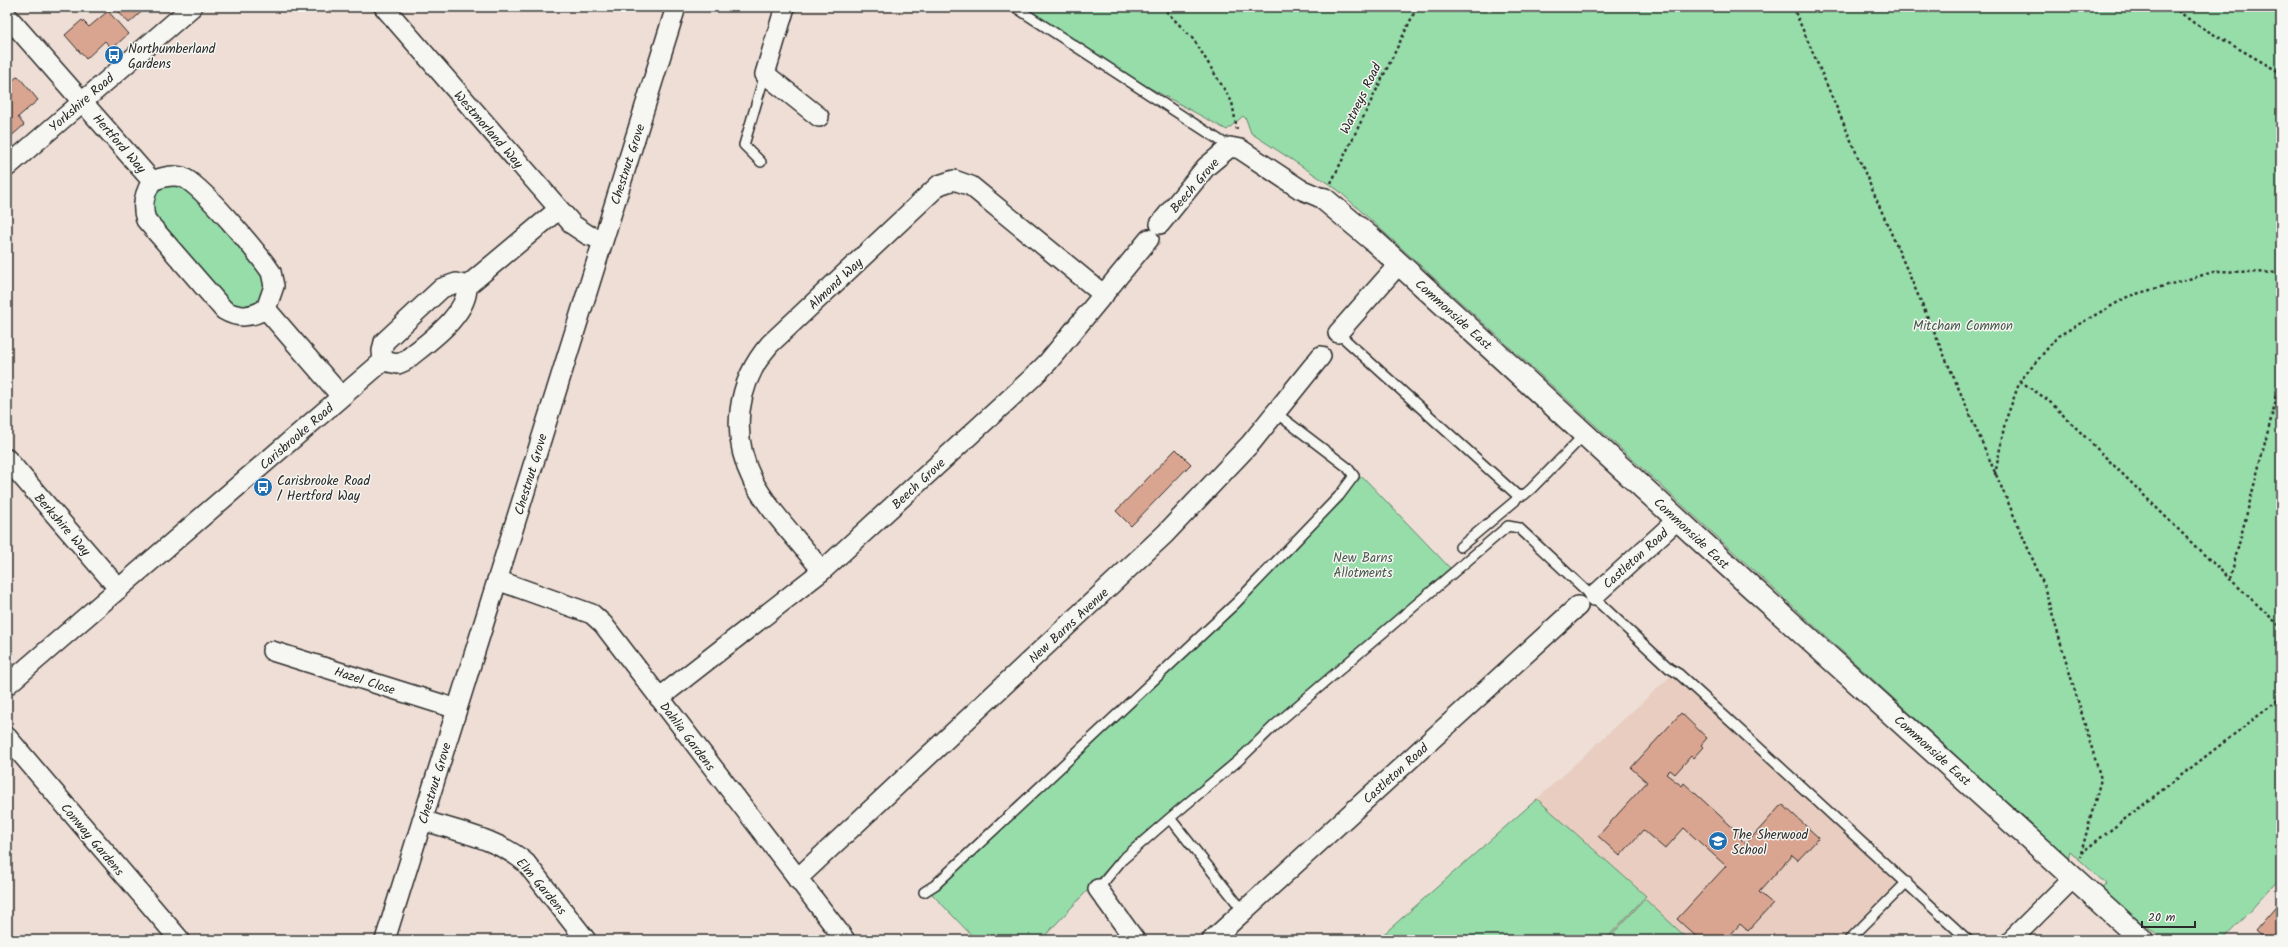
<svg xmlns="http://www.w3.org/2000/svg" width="2288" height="947" font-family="Kalam,sans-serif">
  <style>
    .built { fill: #e8cdc0 }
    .green { fill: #96ddaa; stroke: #60846a }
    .building { fill: #daa590; stroke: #2b2b2b }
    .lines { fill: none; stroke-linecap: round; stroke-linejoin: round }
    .service-casing { stroke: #2b2b2b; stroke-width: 12 }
    .minor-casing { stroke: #2b2b2b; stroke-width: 22 }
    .tertiary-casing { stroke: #2b2b2b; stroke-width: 25 }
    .path { stroke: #2b2b2b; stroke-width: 2.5; stroke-dasharray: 3 3; stroke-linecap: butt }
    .service { stroke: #f6f6f2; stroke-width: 9 }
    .minor { stroke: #f6f6f2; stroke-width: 19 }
    .tertiary { stroke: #f6f6f2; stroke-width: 22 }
    .labels { text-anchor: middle; stroke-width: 3; stroke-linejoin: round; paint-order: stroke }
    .poi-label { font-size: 13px; fill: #2b2b2b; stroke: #f6f6f2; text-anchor: start }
    .street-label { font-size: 13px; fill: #2b2b2b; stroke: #f6f6f2 }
    .park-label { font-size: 13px; fill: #46584b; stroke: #f6f6f2 }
  </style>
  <rect width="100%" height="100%" fill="#eeded5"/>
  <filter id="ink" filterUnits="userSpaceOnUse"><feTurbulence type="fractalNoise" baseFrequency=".025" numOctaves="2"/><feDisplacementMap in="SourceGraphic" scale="8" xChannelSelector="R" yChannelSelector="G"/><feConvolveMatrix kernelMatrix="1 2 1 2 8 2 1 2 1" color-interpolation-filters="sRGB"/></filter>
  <g filter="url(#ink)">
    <path class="built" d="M1673 674 1898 884 1841 940H1605L1646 896 1537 799Z"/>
    <path class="green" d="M1024 7H2281V877L2223 940H2165L2099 891 2106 884 2070 851 2068 858 1338 190 1251 133 1246 119 1243 116 1227 130 1119 71Z
      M169 184 189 188 267 279 264 298 252 308H232L156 223C149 203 148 195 169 184Z
      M1362 476 1450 568 1113 863 1041 940H976L931 893 1207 636 1292 553Z
      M1537 799 1646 896 1605 940H1377Z
      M1645 899 1689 940H1607Z"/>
    <path class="building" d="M114 7H147L129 23Z
      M108 11 128 34 112 49 105 41 86 59 65 35 82 20 89 27Z
      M18 76 38 100 18 117 24 125 8 139 7 85Z
      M1176 449 1191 464 1131 526 1116 511Z
      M1681 713 1707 738 1701 745 1703 747 1693 758 1691 756 1675 774 1670 770 1666 774 1682 786 1684 783 1742 836 1740 838 1746 844 1782 804 1819 838 1798 860 1792 855 1759 892 1773 904 1748 931 1740 924 1726 940H1700L1677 919 1726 866 1684 828 1665 849 1643 830 1620 856 1598 836 1647 782 1631 768Z
      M2281 901V940H2265L2255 931Z"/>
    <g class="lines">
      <defs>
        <path id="service" d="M1015 7 1230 147
          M761 162 744 145 765 74
          M1338 333 1518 496 1524 495 1531 489 1585 434
          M1460 547 1515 501 1518 496
          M1098 889 1122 860 1170 818
          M924 892 935 885 1236 603 1339 496 1354 476 1347 467 1276 413
          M1244 912 1170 818 1239 760 1275 725 1508 526 1519 528 1669 668 1679 674 1968 940
          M7 938 10 940
          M1849 940 1907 882"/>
        <path id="minor" d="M384 7 573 225 588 235 603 240
          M785 7 765 74 819 117
          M7 16 152 181C144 194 141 206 146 220L224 310C239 319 251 317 266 309
          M7 167 192 7
          M152 181C162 177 172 174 182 177 201 184 258 253 271 272L274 286 266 309 341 396
          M1160 224 1206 167 1230 147 1240 149 1300 189 1324 199
          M1338 333 1399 264
          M383 361 382 351 384 342 442 288 456 283 467 286
          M7 459 119 589
          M822 571C800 542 770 512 753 481 730 435 736 383 770 344L939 185 954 180 971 186 1104 295
          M497 580 592 614 603 624 845 940
          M1594 596 1677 520
          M272 651 457 709
          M7 685 383 361 398 364 405 361C426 343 468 316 467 286L559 209
          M659 698 822 571 1031 379 1048 362 1149 239
          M7 737 180 940
          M422 820C456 831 499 839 526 863L586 940
          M797 879 1165 534 1251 443 1321 356
          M1098 889 1135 940
          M385 940 676 7
          M1212 940 1578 606
          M2011 940 2073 878"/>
        <path id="tertiary" d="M1324 199 1372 239 1749 585 2142 940"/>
      </defs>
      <use href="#service" class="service-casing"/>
      <use href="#minor" class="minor-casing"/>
      <use href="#tertiary" class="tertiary-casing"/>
      <path class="path" d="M1162 7 1194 40 1232 102 1237 130
        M1793 7 2043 583 2101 779 2080 857
        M2173 7 2194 23 2281 73
        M1331 183 1417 7
        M2020 381 2048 400 2196 547 2281 627
        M1995 475 2005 422 2020 381 2058 336 2129 296 2217 271 2281 273
        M2230 579 2281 380
        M2081 853 2281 698"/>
      <use href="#service" class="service"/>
      <use href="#minor" class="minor"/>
      <use href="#tertiary" class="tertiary"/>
    </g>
  </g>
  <defs>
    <symbol id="bus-disc" viewBox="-11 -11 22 22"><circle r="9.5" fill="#1f6fb2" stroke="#f6f6f2"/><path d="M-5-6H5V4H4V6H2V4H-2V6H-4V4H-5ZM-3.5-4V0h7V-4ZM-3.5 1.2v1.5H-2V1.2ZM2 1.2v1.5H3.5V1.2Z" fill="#fff"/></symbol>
    <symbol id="school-disc" viewBox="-11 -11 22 22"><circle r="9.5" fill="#1f6fb2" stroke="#f6f6f2"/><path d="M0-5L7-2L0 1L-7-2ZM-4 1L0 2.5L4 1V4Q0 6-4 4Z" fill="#fff"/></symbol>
  </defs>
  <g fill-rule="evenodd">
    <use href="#bus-disc" x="103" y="44" width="22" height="22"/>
    <use href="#bus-disc" x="252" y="476" width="22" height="22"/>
    <use href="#school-disc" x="1707" y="830" width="22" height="22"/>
  </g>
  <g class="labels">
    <g class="poi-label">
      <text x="128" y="53">Northumberland<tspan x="128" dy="15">Gardens</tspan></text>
      <text x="277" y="485">Carisbrooke Road<tspan x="277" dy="15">/ Hertford Way</tspan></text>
      <text x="1732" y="839">The Sherwood<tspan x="1732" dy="15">School</tspan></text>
    </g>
    <g class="street-label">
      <text transform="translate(1360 98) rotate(-64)" y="5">Watneys Road</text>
      <text transform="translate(81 102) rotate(-41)" y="5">Yorkshire Road</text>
      <text transform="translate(489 129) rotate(49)" y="5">Westmorland Way</text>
      <text transform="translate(120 143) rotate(49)" y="5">Hertford Way</text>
      <text transform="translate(627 164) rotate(-72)" y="5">Chestnut Grove</text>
      <text transform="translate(1194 185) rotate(-49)" y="5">Beech Grove</text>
      <text transform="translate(835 283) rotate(-43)" y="5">Almond Way</text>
      <text transform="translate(1454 314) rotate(42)" y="5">Commonside East</text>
      <text transform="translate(296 436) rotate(-41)" y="5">Carisbrooke Road</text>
      <text transform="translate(530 474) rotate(-73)" y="5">Chestnut Grove</text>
      <text transform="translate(918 483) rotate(-43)" y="5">Beech Grove</text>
      <text transform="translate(63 524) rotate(49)" y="5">Berkshire Way</text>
      <text transform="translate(1692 533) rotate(43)" y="5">Commonside East</text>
      <text transform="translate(1635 558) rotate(-42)" y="5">Castleton Road</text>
      <text transform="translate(1068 625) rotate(-43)" y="5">New Barns Avenue</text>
      <text transform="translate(365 680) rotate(18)" y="5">Hazel Close</text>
      <text transform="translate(688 736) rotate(53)" y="5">Dahlia Gardens</text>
      <text transform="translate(1933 750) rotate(42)" y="5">Commonside East</text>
      <text transform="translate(1395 773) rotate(-42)" y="5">Castleton Road</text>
      <text transform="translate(434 783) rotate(-73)" y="5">Chestnut Grove</text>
      <text transform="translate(93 839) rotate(50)" y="5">Conway Gardens</text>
      <text transform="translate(542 886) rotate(50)" y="5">Elm Gardens</text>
    </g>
    <g class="park-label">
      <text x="1963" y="330">Mitcham Common</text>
      <text x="1363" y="562">New Barns<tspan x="1363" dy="15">Allotments</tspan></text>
    </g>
  </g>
  <rect width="2288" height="947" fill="none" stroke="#f6f6f2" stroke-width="24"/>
  <rect x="12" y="12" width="2264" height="923" fill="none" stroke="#2b2b2b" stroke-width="1.5" filter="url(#ink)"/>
  <path d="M2142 921v6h53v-6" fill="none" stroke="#2b2b2b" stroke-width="2"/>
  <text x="2148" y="921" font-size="12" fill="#2b2b2b" stroke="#f6f6f2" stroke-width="3" paint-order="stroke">20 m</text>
</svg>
